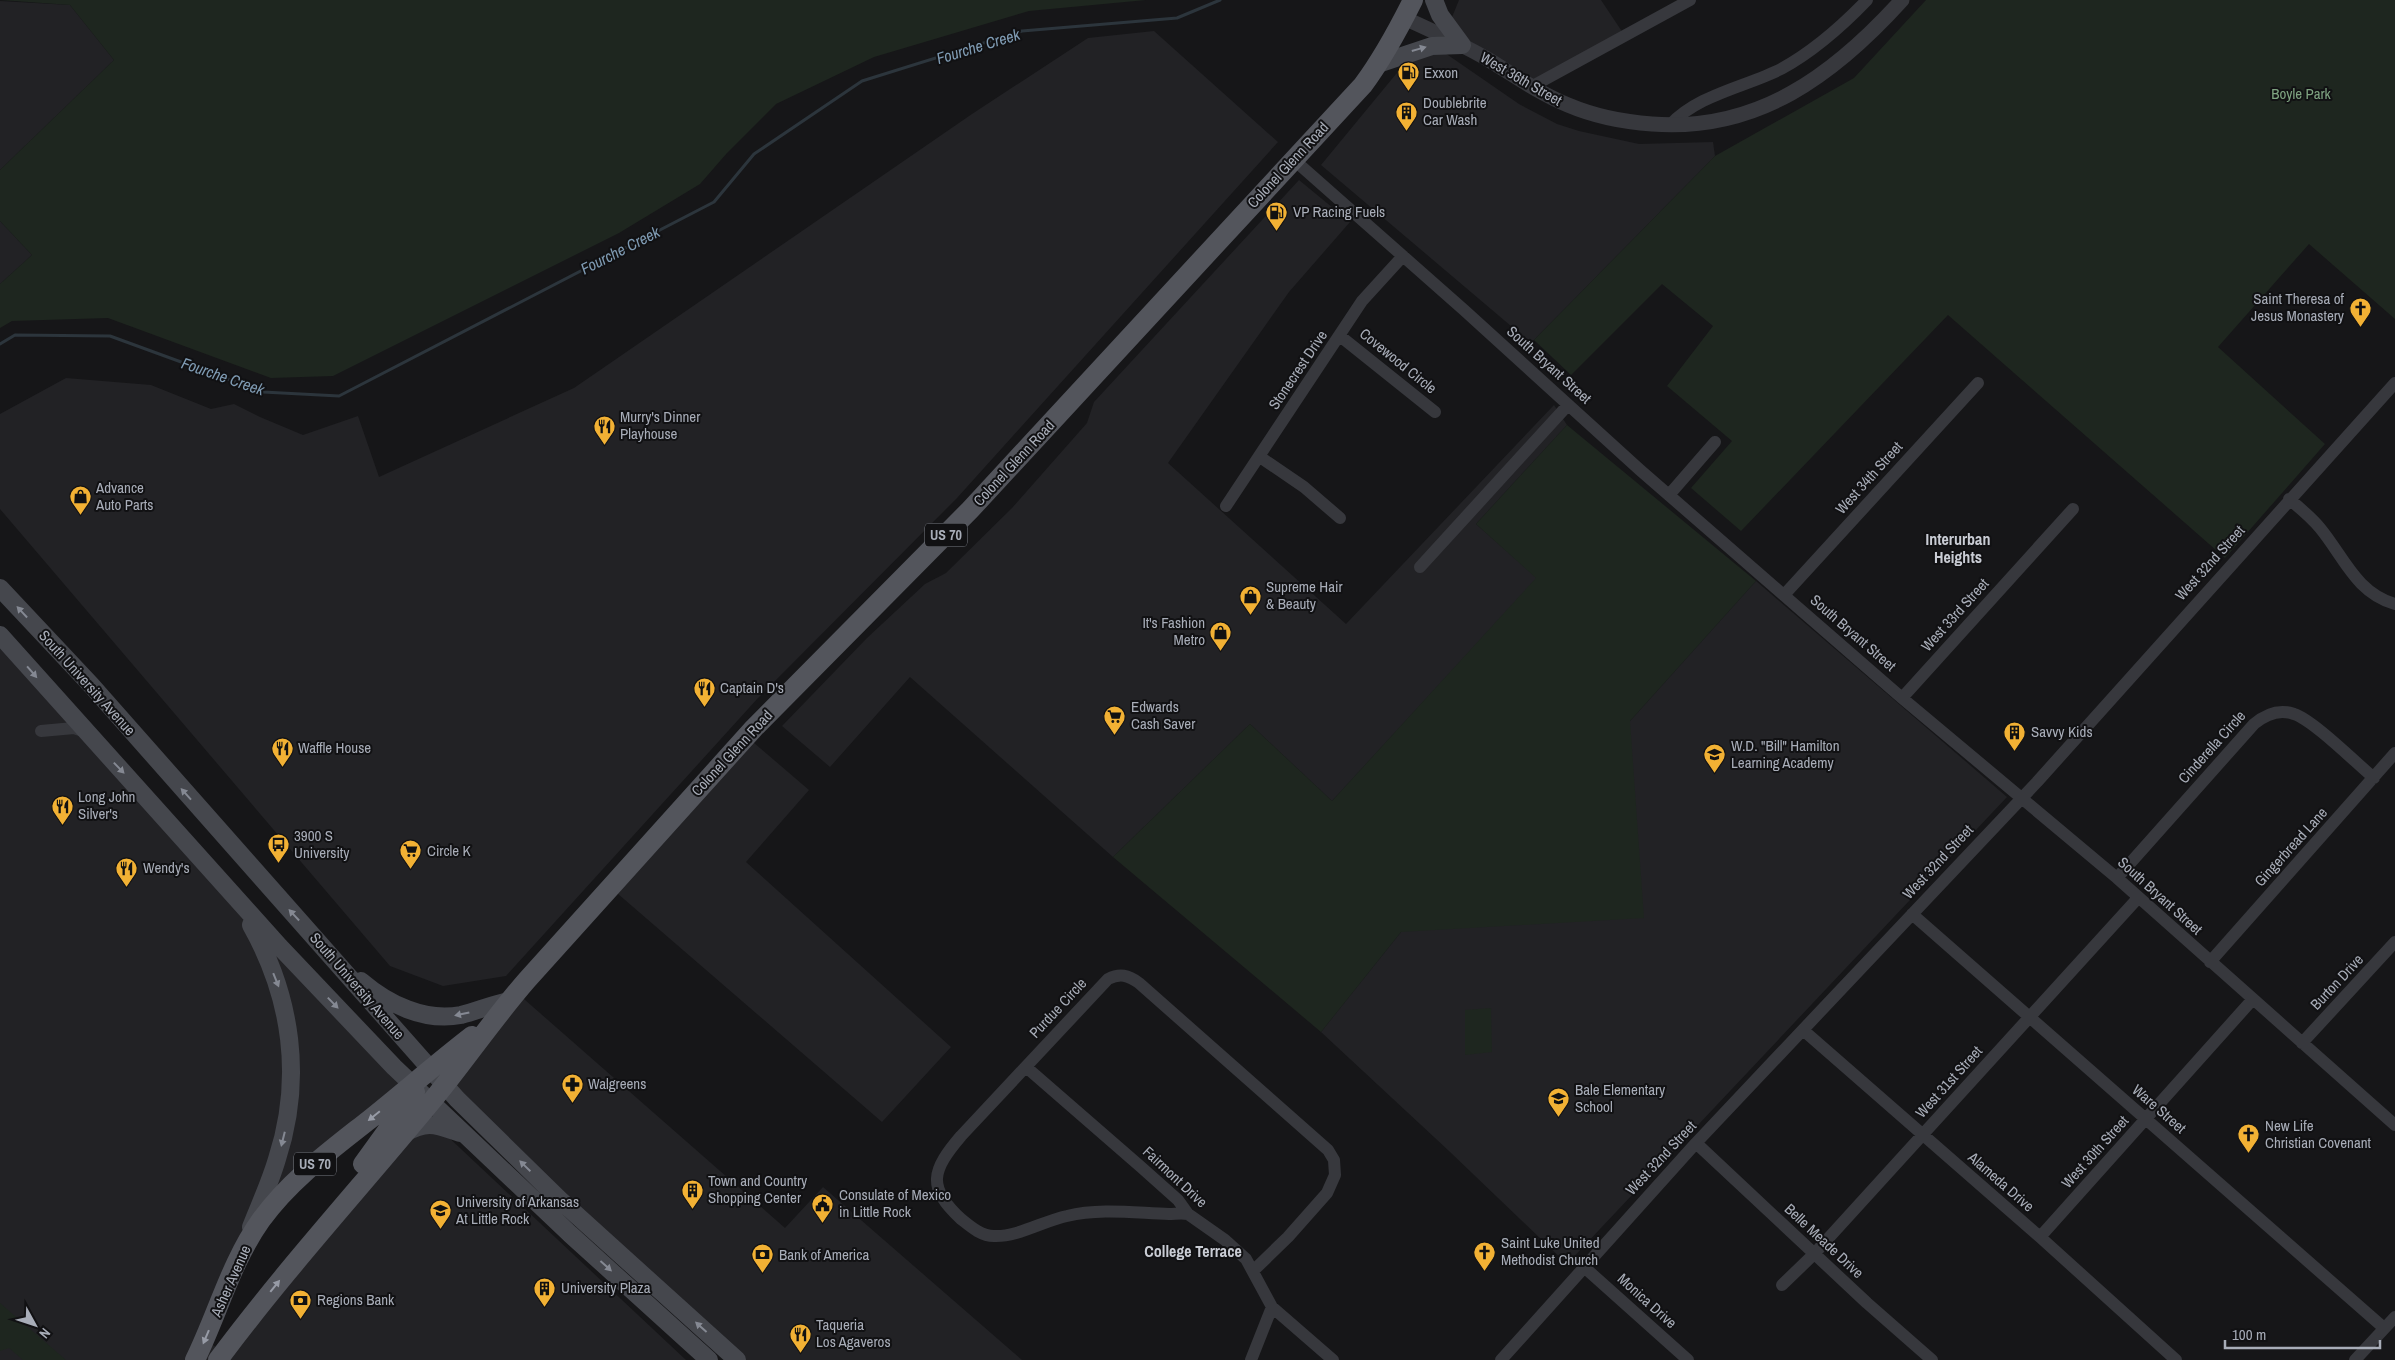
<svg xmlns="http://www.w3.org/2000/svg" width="2395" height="1360" font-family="'Archivo Narrow',sans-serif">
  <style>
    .built { fill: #222225 }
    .green { fill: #1e261f }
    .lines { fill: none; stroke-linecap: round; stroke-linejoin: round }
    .stream { stroke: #2c353c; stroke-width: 3 }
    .minor { stroke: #37383d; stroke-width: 12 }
    .tertiary { stroke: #37383d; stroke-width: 15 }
    .secondary { stroke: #45474d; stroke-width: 18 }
    .primary { stroke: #53555c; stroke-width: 20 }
    .oneway { fill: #858993 }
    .oneway2 { fill: #979ba6 }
    .labels { text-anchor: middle; stroke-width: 4; stroke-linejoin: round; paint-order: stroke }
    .shield { fill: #111113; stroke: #7b7e86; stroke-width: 1 }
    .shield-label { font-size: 14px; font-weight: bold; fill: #a8adb8 }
    .poi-label { font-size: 15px; fill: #a8adb8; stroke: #111113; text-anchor: start }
    .street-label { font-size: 15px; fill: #a8adb8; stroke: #111113 }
    .park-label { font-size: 15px; fill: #7fa381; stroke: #111113 }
    .water-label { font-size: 16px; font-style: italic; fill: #7f9bb3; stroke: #111113 }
    .neighbourhood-label { font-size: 16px; font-weight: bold; fill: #c9ccd4; stroke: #111113 }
  </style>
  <rect width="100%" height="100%" fill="#161618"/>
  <path class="built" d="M1459 0H1601L1625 36 1531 87 1448 27Z
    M0 1 70 5 114 60 0 170Z
    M1154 31 1278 142 957 498 758 698 506 976 443 986 390 966 0 509V414L66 378 151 385 211 409 234 404 260 417 303 435 358 416 379 477 574 388 972 114 1088 38Z
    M1445 53 1519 104 1557 124 1579 131 1639 144 1713 142 1715 156 1531 343 1321 165 1396 74 1418 57Z
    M1299 180 1350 222 1289 292 1168 463 1346 624 1554 405 1567 425 1476 524 1537 578 1332 801 1250 724 1113 857 910 677 830 767 782 726 867 638 925 584 946 573 1012 508 1087 423 1094 402Z
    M0 221 32 255 0 284Z
    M1756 581 2007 797 1567 1264 1449 1151 1321 1032 1401 932 1630 721Z
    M0 633 412 1085 274 1205 205 1340 230 1356 428 1118 686 1360H0Z
    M746 736 809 790 746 862 951 1047 882 1122 610 887Z
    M516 992 785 1228 823 1187 1022 1360H737L445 1085Z"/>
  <path class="green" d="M0 0H1146L1029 11 874 57 776 104 727 153 700 184 619 233 333 376 271 378 108 318 12 321 0 328V284L32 255 0 221V170L114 60 70 5Z
    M1926 0H2395V319L2309 244 2218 347 2325 444 2225 558 1948 315 1741 531 1691 488 1732 441 1667 386 1713 326 1662 284 1571 375 1534 340 1715 156 1854 78Z
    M1567 425 1756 581 1630 721 1644 918 1401 932 1321 1032 1113 857 1250 724 1332 801 1536 578 1476 524Z
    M1491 1008 1492 1052 1465 1055V1010Z
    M0 1303 66 1360H23L9 1348 0 1351Z"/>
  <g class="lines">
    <path class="stream" d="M0 344 15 335 110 336 263 392 339 396 714 202 754 154 862 81 1022 31 1177 18 1220 0"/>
    <path class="minor" d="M1531 87 1690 0
      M1670 125C1697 95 1745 87 1781 69 1814 51 1841 27 1867 0
      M1293 159 1464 310 1640 470 1902 698 2117 878 2395 1125
      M1340 336 1435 412
      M1260 457 1304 487 1340 518
      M1669 495 1715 442
      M2289 499C2300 508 2311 517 2320 528 2344 557 2356 593 2395 604
      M1226 506 1362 301 1403 256
      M1420 567 1568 405
      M1784 595 1978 383
      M1902 698 2073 509
      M41 731 74 728 86 732
      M2117 878 2254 724C2266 714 2280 709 2294 714 2313 720 2356 763 2374 778
      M1912 914 2384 1328
      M2210 962 2395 753
      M1803 1030 2040 1237 2176 1360
      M2302 1043 2395 942
      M1026 1067 1141 1167 1178 1200 1188 1214 1225 1240 1246 1259 1272 1307 1333 1360
      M1696 1143 1867 1303 1932 1360
      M1188 1214C1181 1213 1175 1214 1169 1214 1135 1213 1100 1208 1067 1216 1043 1221 1018 1237 994 1236 981 1236 971 1227 961 1219 926 1187 932 1170 961 1136L1108 979C1120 973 1128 975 1139 983L1328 1150 1334 1160 1335 1175 1327 1193 1288 1237 1254 1270
      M2040 1237 2253 999
      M1584 1267 1688 1360
      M1782 1285 1814 1254 2138 898
      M1251 1360 1272 1307
      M1501 1360 1696 1143 2037 782 2395 383
      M2355 1360 2395 1317"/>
    <path class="tertiary" d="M1404 18C1433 31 1462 44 1489 60 1515 76 1539 93 1568 105 1594 116 1623 122 1652 124 1758 132 1834 75 1902 0"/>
    <path class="secondary" d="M1434 0 1440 15 1462 45
      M1378 64 1432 46 1462 45
      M0 588 92 686 457 1099 560 1200 737 1360
      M0 635 280 947 394 1067 570 1234 709 1360
      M251 925C292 998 303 1079 277 1159 270 1183 260 1204 251 1227
      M361 981C388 1004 424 1022 461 1015 477 1011 493 1004 509 1001
      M405 1133C428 1120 436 1125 460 1133"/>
    <path class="primary" d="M363 1164 415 1092
      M195 1360C218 1313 231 1262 261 1220 290 1180 331 1150 369 1120 404 1092 437 1063 472 1036
      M218 1360C285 1270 360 1188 431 1102 464 1062 493 1019 527 980L754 728 970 510 1363 85C1383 58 1398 30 1413 0"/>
  </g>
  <defs><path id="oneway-solid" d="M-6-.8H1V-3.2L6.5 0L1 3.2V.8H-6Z" transform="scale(1.25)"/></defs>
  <g class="oneway">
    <use href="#oneway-solid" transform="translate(1419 49) rotate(-16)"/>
    <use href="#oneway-solid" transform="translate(22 612) rotate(-133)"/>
    <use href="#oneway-solid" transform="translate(32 672) rotate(49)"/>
    <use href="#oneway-solid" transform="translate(119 768) rotate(46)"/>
    <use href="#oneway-solid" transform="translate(186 794) rotate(-132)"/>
    <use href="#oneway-solid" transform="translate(294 915) rotate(-133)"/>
    <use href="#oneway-solid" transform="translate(276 980) rotate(68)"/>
    <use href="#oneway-solid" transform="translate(333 1003) rotate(46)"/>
    <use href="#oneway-solid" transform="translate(462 1014) rotate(168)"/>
    <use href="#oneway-solid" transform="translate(283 1139) rotate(104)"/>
    <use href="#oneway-solid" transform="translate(525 1166) rotate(-136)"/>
    <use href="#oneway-solid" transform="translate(606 1266) rotate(42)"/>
    <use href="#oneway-solid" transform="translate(701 1327) rotate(-138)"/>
  </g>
  <g class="oneway2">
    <use href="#oneway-solid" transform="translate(374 1116) rotate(141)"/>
    <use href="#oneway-solid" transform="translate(275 1286) rotate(-51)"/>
    <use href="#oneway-solid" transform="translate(206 1337) rotate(113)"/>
  </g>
  <defs>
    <symbol id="fuel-pin" viewBox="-11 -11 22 30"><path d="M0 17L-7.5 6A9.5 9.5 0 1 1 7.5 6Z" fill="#f2b134" stroke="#111113"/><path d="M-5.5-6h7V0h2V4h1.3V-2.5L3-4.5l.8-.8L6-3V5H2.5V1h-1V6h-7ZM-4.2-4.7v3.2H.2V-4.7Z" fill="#111"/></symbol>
    <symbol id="building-pin" viewBox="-11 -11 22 30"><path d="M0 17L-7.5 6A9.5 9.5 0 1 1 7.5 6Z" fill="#f2b134" stroke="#111113"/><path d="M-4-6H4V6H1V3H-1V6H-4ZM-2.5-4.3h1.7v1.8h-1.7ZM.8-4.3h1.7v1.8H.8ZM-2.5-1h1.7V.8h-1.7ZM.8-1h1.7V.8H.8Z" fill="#111"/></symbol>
    <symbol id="church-pin" viewBox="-11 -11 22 30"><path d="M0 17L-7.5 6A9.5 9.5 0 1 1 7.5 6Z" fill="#f2b134" stroke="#111113"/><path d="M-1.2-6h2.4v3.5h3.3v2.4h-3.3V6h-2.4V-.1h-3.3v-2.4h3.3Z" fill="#111"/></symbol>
    <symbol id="restaurant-pin" viewBox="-11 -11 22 30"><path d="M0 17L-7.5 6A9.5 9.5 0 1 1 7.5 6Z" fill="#f2b134" stroke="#111113"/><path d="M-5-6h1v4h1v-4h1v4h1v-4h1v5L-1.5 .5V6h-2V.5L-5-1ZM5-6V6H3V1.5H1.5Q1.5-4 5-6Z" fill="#111"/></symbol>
    <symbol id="shop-pin" viewBox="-11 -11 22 30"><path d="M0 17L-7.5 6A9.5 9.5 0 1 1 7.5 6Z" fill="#f2b134" stroke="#111113"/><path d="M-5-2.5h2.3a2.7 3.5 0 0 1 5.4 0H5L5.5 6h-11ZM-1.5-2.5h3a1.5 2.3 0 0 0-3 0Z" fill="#111"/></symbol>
    <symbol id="supermarket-pin" viewBox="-11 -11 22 30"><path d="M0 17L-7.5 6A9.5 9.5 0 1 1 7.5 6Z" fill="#f2b134" stroke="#111113"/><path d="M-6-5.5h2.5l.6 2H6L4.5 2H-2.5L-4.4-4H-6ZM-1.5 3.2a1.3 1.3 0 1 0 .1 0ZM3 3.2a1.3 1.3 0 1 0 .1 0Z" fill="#111"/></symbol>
    <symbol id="school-pin" viewBox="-11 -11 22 30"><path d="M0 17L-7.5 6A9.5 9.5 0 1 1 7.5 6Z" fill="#f2b134" stroke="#111113"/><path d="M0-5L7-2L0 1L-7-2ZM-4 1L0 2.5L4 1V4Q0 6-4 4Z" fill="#111"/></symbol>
    <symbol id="bus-pin" viewBox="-11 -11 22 30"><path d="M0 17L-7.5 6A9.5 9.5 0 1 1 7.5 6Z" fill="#f2b134" stroke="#111113"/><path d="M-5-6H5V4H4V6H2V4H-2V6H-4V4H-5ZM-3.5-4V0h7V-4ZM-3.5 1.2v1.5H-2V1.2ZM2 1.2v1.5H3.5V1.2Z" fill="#111"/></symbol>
    <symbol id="pharmacy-pin" viewBox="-11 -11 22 30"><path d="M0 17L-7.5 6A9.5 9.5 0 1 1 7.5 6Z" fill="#f2b134" stroke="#111113"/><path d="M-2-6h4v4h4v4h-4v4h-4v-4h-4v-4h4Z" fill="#111"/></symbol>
    <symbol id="civic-pin" viewBox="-11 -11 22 30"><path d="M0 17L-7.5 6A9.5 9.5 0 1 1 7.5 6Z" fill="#f2b134" stroke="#111113"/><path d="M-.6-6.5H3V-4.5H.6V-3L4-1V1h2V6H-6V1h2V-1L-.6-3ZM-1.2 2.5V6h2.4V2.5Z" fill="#111"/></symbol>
    <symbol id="university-pin" viewBox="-11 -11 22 30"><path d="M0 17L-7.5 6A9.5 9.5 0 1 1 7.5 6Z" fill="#f2b134" stroke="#111113"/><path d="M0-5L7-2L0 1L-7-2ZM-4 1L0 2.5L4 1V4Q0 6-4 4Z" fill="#111"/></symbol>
    <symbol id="bank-pin" viewBox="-11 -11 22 30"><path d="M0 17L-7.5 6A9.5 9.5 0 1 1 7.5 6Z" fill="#f2b134" stroke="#111113"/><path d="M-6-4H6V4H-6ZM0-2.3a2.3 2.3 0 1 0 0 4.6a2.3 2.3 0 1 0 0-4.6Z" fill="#111"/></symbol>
  </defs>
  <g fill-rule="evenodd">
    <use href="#fuel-pin" x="1396" y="60" width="25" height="34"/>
    <use href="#building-pin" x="1394" y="100" width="25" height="34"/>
    <use href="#fuel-pin" x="1264" y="200" width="25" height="34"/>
    <use href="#church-pin" x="2348" y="296" width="25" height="34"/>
    <use href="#restaurant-pin" x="592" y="414" width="25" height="34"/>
    <use href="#shop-pin" x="68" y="484" width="25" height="34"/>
    <use href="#shop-pin" x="1238" y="584" width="25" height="34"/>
    <use href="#shop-pin" x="1208" y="620" width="25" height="34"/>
    <use href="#restaurant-pin" x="692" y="676" width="25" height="34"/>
    <use href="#supermarket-pin" x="1102" y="704" width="25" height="34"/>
    <use href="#building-pin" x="2002" y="720" width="25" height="34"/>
    <use href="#restaurant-pin" x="270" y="736" width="25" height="34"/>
    <use href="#school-pin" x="1702" y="742" width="25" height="34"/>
    <use href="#restaurant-pin" x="50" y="794" width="25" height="34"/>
    <use href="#bus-pin" x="266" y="832" width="25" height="34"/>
    <use href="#supermarket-pin" x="398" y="838" width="25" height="34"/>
    <use href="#restaurant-pin" x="114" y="856" width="25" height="34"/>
    <use href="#pharmacy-pin" x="560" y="1072" width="25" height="34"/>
    <use href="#school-pin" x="1546" y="1086" width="25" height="34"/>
    <use href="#church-pin" x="2236" y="1122" width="25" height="34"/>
    <use href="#building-pin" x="680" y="1178" width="25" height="34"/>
    <use href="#civic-pin" x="810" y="1192" width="25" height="34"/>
    <use href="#university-pin" x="428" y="1198" width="25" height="34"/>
    <use href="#church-pin" x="1472" y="1240" width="25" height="34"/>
    <use href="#bank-pin" x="750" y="1242" width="25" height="34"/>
    <use href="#building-pin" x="532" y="1276" width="25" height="34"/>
    <use href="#bank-pin" x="288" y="1288" width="25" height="34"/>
    <use href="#restaurant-pin" x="788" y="1322" width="25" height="34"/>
  </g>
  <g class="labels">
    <g class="shield">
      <rect x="925" y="523.5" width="42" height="23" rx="4"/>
      <rect x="294" y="1152.5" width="42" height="23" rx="4"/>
    </g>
    <g class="shield-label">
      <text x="946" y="540">US 70</text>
      <text x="315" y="1169">US 70</text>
    </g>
    <g class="poi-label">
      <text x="1424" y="78">Exxon</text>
      <text x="1423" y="108">Doublebrite<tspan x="1423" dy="17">Car Wash</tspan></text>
      <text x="1293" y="217">VP Racing Fuels</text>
      <text x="2344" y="304" text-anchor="end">Saint Theresa of<tspan x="2344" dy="17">Jesus Monastery</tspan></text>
      <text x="620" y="422">Murry's Dinner<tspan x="620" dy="17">Playhouse</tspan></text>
      <text x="96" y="493">Advance<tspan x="96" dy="17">Auto Parts</tspan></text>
      <text x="1266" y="592">Supreme Hair<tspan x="1266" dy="17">&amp; Beauty</tspan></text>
      <text x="1205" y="628" text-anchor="end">It's Fashion<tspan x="1205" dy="17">Metro</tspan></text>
      <text x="720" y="693">Captain D's</text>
      <text x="1131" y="712">Edwards<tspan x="1131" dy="17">Cash Saver</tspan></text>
      <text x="2031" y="737">Savvy Kids</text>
      <text x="1731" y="751">W.D. "Bill" Hamilton<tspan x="1731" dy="17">Learning Academy</tspan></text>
      <text x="298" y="753">Waffle House</text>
      <text x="78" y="802">Long John<tspan x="78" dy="17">Silver's</tspan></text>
      <text x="294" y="841">3900 S<tspan x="294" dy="17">University</tspan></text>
      <text x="427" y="856">Circle K</text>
      <text x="143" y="873">Wendy's</text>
      <text x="588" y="1089">Walgreens</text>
      <text x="1575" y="1095">Bale Elementary<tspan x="1575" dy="17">School</tspan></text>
      <text x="2265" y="1131">New Life<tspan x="2265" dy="17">Christian Covenant</tspan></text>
      <text x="708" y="1186">Town and Country<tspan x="708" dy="17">Shopping Center</tspan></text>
      <text x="839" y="1200">Consulate of Mexico<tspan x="839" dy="17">in Little Rock</tspan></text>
      <text x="456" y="1207">University of Arkansas<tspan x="456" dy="17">At Little Rock</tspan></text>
      <text x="1501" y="1248">Saint Luke United<tspan x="1501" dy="17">Methodist Church</tspan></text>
      <text x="779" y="1260">Bank of America</text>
      <text x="561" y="1293">University Plaza</text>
      <text x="317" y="1305">Regions Bank</text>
      <text x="816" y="1330">Taqueria<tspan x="816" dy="17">Los Agaveros</tspan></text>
    </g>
    <g class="street-label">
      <text transform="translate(1521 79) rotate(30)" y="5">West 36th Street</text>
      <text transform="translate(1288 165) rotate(-47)" y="5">Colonel Glenn Road</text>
      <text transform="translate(1398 361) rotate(39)" y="5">Covewood Circle</text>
      <text transform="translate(1549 365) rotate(42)" y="5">South Bryant Street</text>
      <text transform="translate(1298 370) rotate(-56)" y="5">Stonecrest Drive</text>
      <text transform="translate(1014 463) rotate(-47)" y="5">Colonel Glenn Road</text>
      <text transform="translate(1869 478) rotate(-48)" y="5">West 34th Street</text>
      <text transform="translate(2210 563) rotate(-48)" y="5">West 32nd Street</text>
      <text transform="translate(1955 615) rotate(-48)" y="5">West 33rd Street</text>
      <text transform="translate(1853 633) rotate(41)" y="5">South Bryant Street</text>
      <text transform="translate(87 683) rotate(48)" y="5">South University Avenue</text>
      <text transform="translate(2212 747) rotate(-48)" y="5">Cinderella Circle</text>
      <text transform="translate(732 753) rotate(-47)" y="5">Colonel Glenn Road</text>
      <text transform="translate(2291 847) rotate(-48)" y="5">Gingerbread Lane</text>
      <text transform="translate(1938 862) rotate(-47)" y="5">West 32nd Street</text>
      <text transform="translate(2160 896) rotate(42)" y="5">South Bryant Street</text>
      <text transform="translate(2337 982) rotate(-47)" y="5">Burton Drive</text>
      <text transform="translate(357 986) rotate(49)" y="5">South University Avenue</text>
      <text transform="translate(1058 1008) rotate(-47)" y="5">Purdue Circle</text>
      <text transform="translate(1949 1082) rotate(-48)" y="5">West 31st Street</text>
      <text transform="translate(2159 1109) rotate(41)" y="5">Ware Street</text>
      <text transform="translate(2095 1152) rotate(-48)" y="5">West 30th Street</text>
      <text transform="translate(1661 1158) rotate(-47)" y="5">West 32nd Street</text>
      <text transform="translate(1175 1177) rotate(43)" y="5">Fairmont Drive</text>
      <text transform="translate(2001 1182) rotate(41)" y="5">Alameda Drive</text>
      <text transform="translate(1824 1241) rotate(43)" y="5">Belle Meade Drive</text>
      <text transform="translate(231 1281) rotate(-66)" y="5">Asher Avenue</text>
      <text transform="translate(1647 1301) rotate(42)" y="5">Monica Drive</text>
    </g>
    <g class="park-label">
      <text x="2301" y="99">Boyle Park</text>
    </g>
    <g class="water-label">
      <text transform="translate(978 46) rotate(-17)" y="6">Fourche Creek</text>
      <text transform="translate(620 250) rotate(-27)" y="6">Fourche Creek</text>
      <text transform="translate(223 376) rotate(19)" y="6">Fourche Creek</text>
    </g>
    <g class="neighbourhood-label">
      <text x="1958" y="545">Interurban<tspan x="1958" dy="18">Heights</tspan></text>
      <text x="1193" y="1257">College Terrace</text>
    </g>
  </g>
  <g transform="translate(35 1325) rotate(130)" stroke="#111113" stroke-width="4" paint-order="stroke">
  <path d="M0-4L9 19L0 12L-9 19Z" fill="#a8adb8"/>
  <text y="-8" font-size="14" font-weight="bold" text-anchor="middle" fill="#a8adb8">N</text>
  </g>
  <path d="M2225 1340v8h155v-8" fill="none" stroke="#a8adb8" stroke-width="2.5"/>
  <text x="2232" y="1340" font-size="15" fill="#a8adb8" stroke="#111113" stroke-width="4" paint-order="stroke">100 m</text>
</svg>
